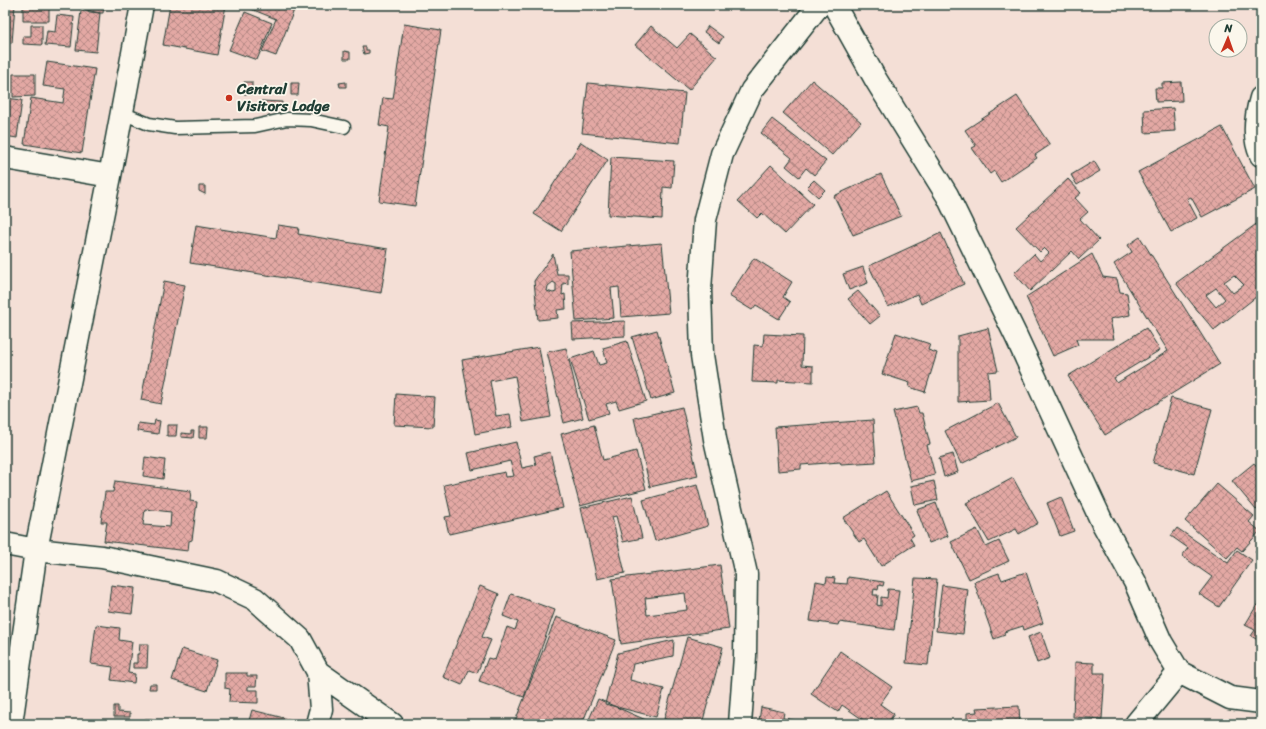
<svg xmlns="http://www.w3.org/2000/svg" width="1266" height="729" font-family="Sriracha,sans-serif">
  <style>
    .building { fill: url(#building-cross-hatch); stroke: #1f3d34; fill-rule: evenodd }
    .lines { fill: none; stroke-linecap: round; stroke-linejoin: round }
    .service-casing { stroke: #1f3d34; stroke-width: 15 }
    .minor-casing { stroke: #1f3d34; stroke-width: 25 }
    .service { stroke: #fbf7ec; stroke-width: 12 }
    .minor { stroke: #fbf7ec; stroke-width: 22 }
    .poi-dot { fill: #c8321e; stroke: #fbf7ec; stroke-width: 1.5 }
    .labels { text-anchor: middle; stroke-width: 3.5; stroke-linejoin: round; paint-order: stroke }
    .poi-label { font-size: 15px; font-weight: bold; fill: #1f3d34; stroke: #fbf7ec; text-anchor: start }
  </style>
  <defs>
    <pattern id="building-cross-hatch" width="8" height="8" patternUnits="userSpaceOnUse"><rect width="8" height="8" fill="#e3a8a4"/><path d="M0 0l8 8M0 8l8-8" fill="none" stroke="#b78a86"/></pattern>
  </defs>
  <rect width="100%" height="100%" fill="#f4dfd6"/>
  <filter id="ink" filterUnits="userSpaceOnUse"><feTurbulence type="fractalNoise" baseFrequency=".025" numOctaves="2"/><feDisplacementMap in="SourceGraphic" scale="8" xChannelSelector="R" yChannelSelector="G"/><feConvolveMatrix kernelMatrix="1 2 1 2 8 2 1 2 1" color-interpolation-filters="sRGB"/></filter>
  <g filter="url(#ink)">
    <path class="building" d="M5 5H15L12 43 5 42Z
      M23 5H49V21H23Z
      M63 5H104L103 13H100Z
      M170 5H226L217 55 163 45Z
      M241 5H296L276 56 262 51 276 19Z
      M81 11 100 13 96 52 76 50Z
      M245 12 272 23 257 60 229 50Z
      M57 15 74 17 71 47 45 45 47 31 55 32Z
      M404 24 441 30 415 206 379 201 389 127 379 125 383 98 393 99Z
      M31 25H42V45L23 44V36H31Z
      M651 26 677 48 690 34 717 57 689 90 635 45Z
      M708 26 723 37 719 43 704 32Z
      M362 47H366V50H369V53L364 54Z
      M344 51 350 52V59H344Z
      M47 62 95 69 82 153 24 144 31 98 63 103 65 89 43 86Z
      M13 74H35V96L13 97Z
      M812 80 861 122 832 155 783 113Z
      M244 82H252V94H244Z
      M346 82V87H340L339 83Z
      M1181 82 1182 101 1156 102 1155 88H1162V83Z
      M291 83H299L298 95H291Z
      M588 83 685 93 680 143 582 133Z
      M1017 96 1050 145 1035 155 1037 158 1001 182 994 171 990 174 972 148 976 146 965 130Z
      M5 98 22 100 17 138 5 136Z
      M261 101 282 102V110L260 109Z
      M1173 108 1175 131 1145 133 1144 110Z
      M772 119 826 161 814 175 806 168 799 177 786 166 792 158 761 133Z
      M1222 127 1255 189 1202 217 1191 197 1187 199 1197 218 1171 232 1138 172Z
      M581 142 608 160 561 231 534 214Z
      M611 157 674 161 672 188 663 187 662 219 608 215Z
      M1094 161 1100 171 1077 185 1071 175Z
      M771 165 813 204 785 234 762 213 757 218 738 201Z
      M881 174 901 216 853 235 834 196Z
      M1068 179 1081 193 1075 198 1088 212 1080 219 1099 240 1079 259 1072 251 1030 291 1014 273 1034 254 1040 261 1049 253 1044 248 1040 252 1016 227Z
      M814 180 825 190 818 197 807 187Z
      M199 186H205V194L199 191Z
      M1259 222 1261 225V293L1214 330 1193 305 1176 283ZM1234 275 1244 285 1233 293 1224 282ZM1216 288 1225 299 1216 307 1206 295Z
      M196 225 276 238 278 225 299 228 298 234 388 249 381 293 190 263Z
      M941 233 964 284 921 304 917 294 888 307 869 266Z
      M1140 237 1220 364 1105 435 1068 376 1146 328 1160 350 1114 378 1117 383 1168 351 1114 264 1132 252 1128 245Z
      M662 243 669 313 621 317 619 287 611 288 614 318 576 321 570 251Z
      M553 254 557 274H568V284L563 283 562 295 565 294 566 309 557 310 558 318 538 320 534 281ZM553 282 556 284V292L553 293 547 291 548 286Z
      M1092 254 1103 277 1117 279 1120 292 1127 293 1130 315 1110 319 1114 339H1076L1078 345 1053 356 1026 297Z
      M754 258 792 282 783 297 790 302 779 319 756 305 752 310 729 296Z
      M863 267 868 283 849 290 843 274Z
      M164 281 185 285 161 404 141 400Z
      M858 291 880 316 870 324 848 299Z
      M625 321V336L573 339 572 323Z
      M988 328 998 371 988 372 990 400 958 402V336Z
      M657 330 675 393 651 400 632 337Z
      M896 333 930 344 928 350 937 353 925 392 909 387 910 383 882 374Z
      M764 334 803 336 802 365 813 366V382L778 380V383L752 382 754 345 763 346Z
      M627 341 646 401 619 409 616 401 606 404 609 413 589 419 570 359 594 351 599 365 607 363 603 348Z
      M539 347 551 417 523 422 515 376 490 381 496 416 510 414 512 427 475 434 462 360Z
      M566 348 583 418 564 423 547 352Z
      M396 394 435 397 433 427 394 425Z
      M1171 398 1212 409 1194 474 1153 463Z
      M998 403 1016 437 961 464 945 431Z
      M682 407 698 476 650 487 634 418Z
      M917 407 919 413H922L930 444 927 445 935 475 911 481 893 412Z
      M155 420 160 421 158 434 137 431 138 423 154 425Z
      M873 420 876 462 841 464 840 462 801 465V469L778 471 775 427Z
      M167 425H177L176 436H167Z
      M594 425 603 460 636 451 646 489 580 506 561 434Z
      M199 427H208L207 438H199Z
      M191 431H194L193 438 181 437V433L191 434Z
      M516 442 522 468 536 465 534 456 550 452 563 508 449 534 445 517 451 516 444 485 505 472 506 477 514 476 510 461 472 470 468 453Z
      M953 454 958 472 944 477 939 458Z
      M145 457 165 460 163 479 143 476Z
      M1254 463 1261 471V507L1256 510 1232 481Z
      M1013 478 1038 523 1019 534 1016 529 989 542 966 503Z
      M115 481 191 491 190 501 197 502 192 540 189 541 188 551 104 541 107 522H101L105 492H113ZM145 509 171 512 170 527 143 525Z
      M934 481 938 500 915 505 911 486Z
      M1217 484 1254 516 1249 522 1260 531 1242 551 1237 547 1227 558 1185 521Z
      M697 485 708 526 655 541 643 500Z
      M886 491 914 535 910 538 914 545 881 566 864 539 859 542 843 518Z
      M632 496 642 538 623 542 616 516 612 517 625 573 597 579 581 508Z
      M1061 497 1074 531 1060 536 1047 503Z
      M936 503 948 536 929 543 917 510Z
      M1177 528 1228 563 1237 550 1252 560 1219 607 1199 594 1212 577 1182 556 1188 548 1171 536Z
      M977 529 986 547 999 541 1009 561 969 579 951 542Z
      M1261 546V557L1255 552Z
      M720 565 729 629 621 644 612 579ZM685 593 687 610 647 615 645 598Z
      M1026 572 1043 623 1024 630 1023 626 1004 632 1005 635 994 639 974 582 999 573 1002 580Z
      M827 577 835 578 834 583 847 584 848 577 884 582 883 586 879 585 878 590 874 589 873 595H878L877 605 881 606V597L887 598 888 589 899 590 894 630 839 622 838 625 810 621 816 581 826 583Z
      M915 578 937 579 928 665 906 663Z
      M111 585 135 588 132 614 108 611Z
      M942 585 968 589 963 634 936 631Z
      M480 586 499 594 482 637 491 640 477 673 469 670 462 685 443 677Z
      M511 594 555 610 524 697 479 681 488 658 495 660 507 627 515 630 518 622 503 616Z
      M1261 598V642L1251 636 1255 630 1245 625Z
      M556 617 616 640 582 724H514Z
      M96 625 120 628 119 640 132 642 128 673 135 674 134 683 111 680 113 667 91 664Z
      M1041 632 1050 658 1037 663 1028 637Z
      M687 637 723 647 702 724H682L664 719Z
      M674 640 673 656 633 664 630 680 664 689 656 717 605 704 618 653Z
      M140 644H148L147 668H133V663H137V654H139Z
      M182 649 217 660 207 691 172 680Z
      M840 651 892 687 880 704 894 714 887 724H869L842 705 838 712 811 694Z
      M1075 662 1094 663V673H1105L1102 719 1073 717Z
      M225 673H247V676H257L256 686H248V690H258V703L229 702 230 689 225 688Z
      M150 684H156V689H149Z
      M598 699 655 724H587Z
      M114 706H118V712L130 713V717H114Z
      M1019 706 1020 724H967V713L977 712 976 708Z
      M761 707 784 712 783 718 797 721 796 724H774L759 721Z
      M252 710 296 721 295 724H248Z
      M145 719H152L151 724H144Z
      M128 721V724H122V722Z
      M80 722 99 724H80Z"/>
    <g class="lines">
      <defs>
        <path id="service" d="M122 113 149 124 175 128 255 126 287 119 311 120 344 127"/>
        <path id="minor" d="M834 5 876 80 947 195 1016 336 1102 522 1135 582 1161 642 1179 672 1230 698 1261 702
          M1261 98C1256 115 1253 138 1261 155
          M5 158 110 176
          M5 544 36 550 102 557 217 581 255 599 300 639 318 672 321 709 317 724
          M318 672 392 724
          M11 724 36 550 110 176 142 5
          M740 724 745 656 746 574 715 439 702 355 700 290 705 220 722 154 752 90 819 5
          M1136 724 1179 672"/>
      </defs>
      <use href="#service" class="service-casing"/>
      <use href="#minor" class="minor-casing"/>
      <use href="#service" class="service"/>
      <use href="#minor" class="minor"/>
    </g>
  </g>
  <circle class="poi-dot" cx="229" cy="98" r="4"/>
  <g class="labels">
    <g class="poi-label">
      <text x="237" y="94">Central<tspan x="237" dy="17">Visitors Lodge</tspan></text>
    </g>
  </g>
  <rect width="1266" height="729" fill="none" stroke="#fbf7ec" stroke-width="20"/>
  <rect x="10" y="10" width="1246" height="709" fill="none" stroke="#1f3d34" stroke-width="1.5" filter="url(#ink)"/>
  <g transform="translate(1228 38) rotate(2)"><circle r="19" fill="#fbf7ec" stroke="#a3ada2"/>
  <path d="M0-3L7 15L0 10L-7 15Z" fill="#c8321e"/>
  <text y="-6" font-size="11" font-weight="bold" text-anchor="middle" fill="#1f3d34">N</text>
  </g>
</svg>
